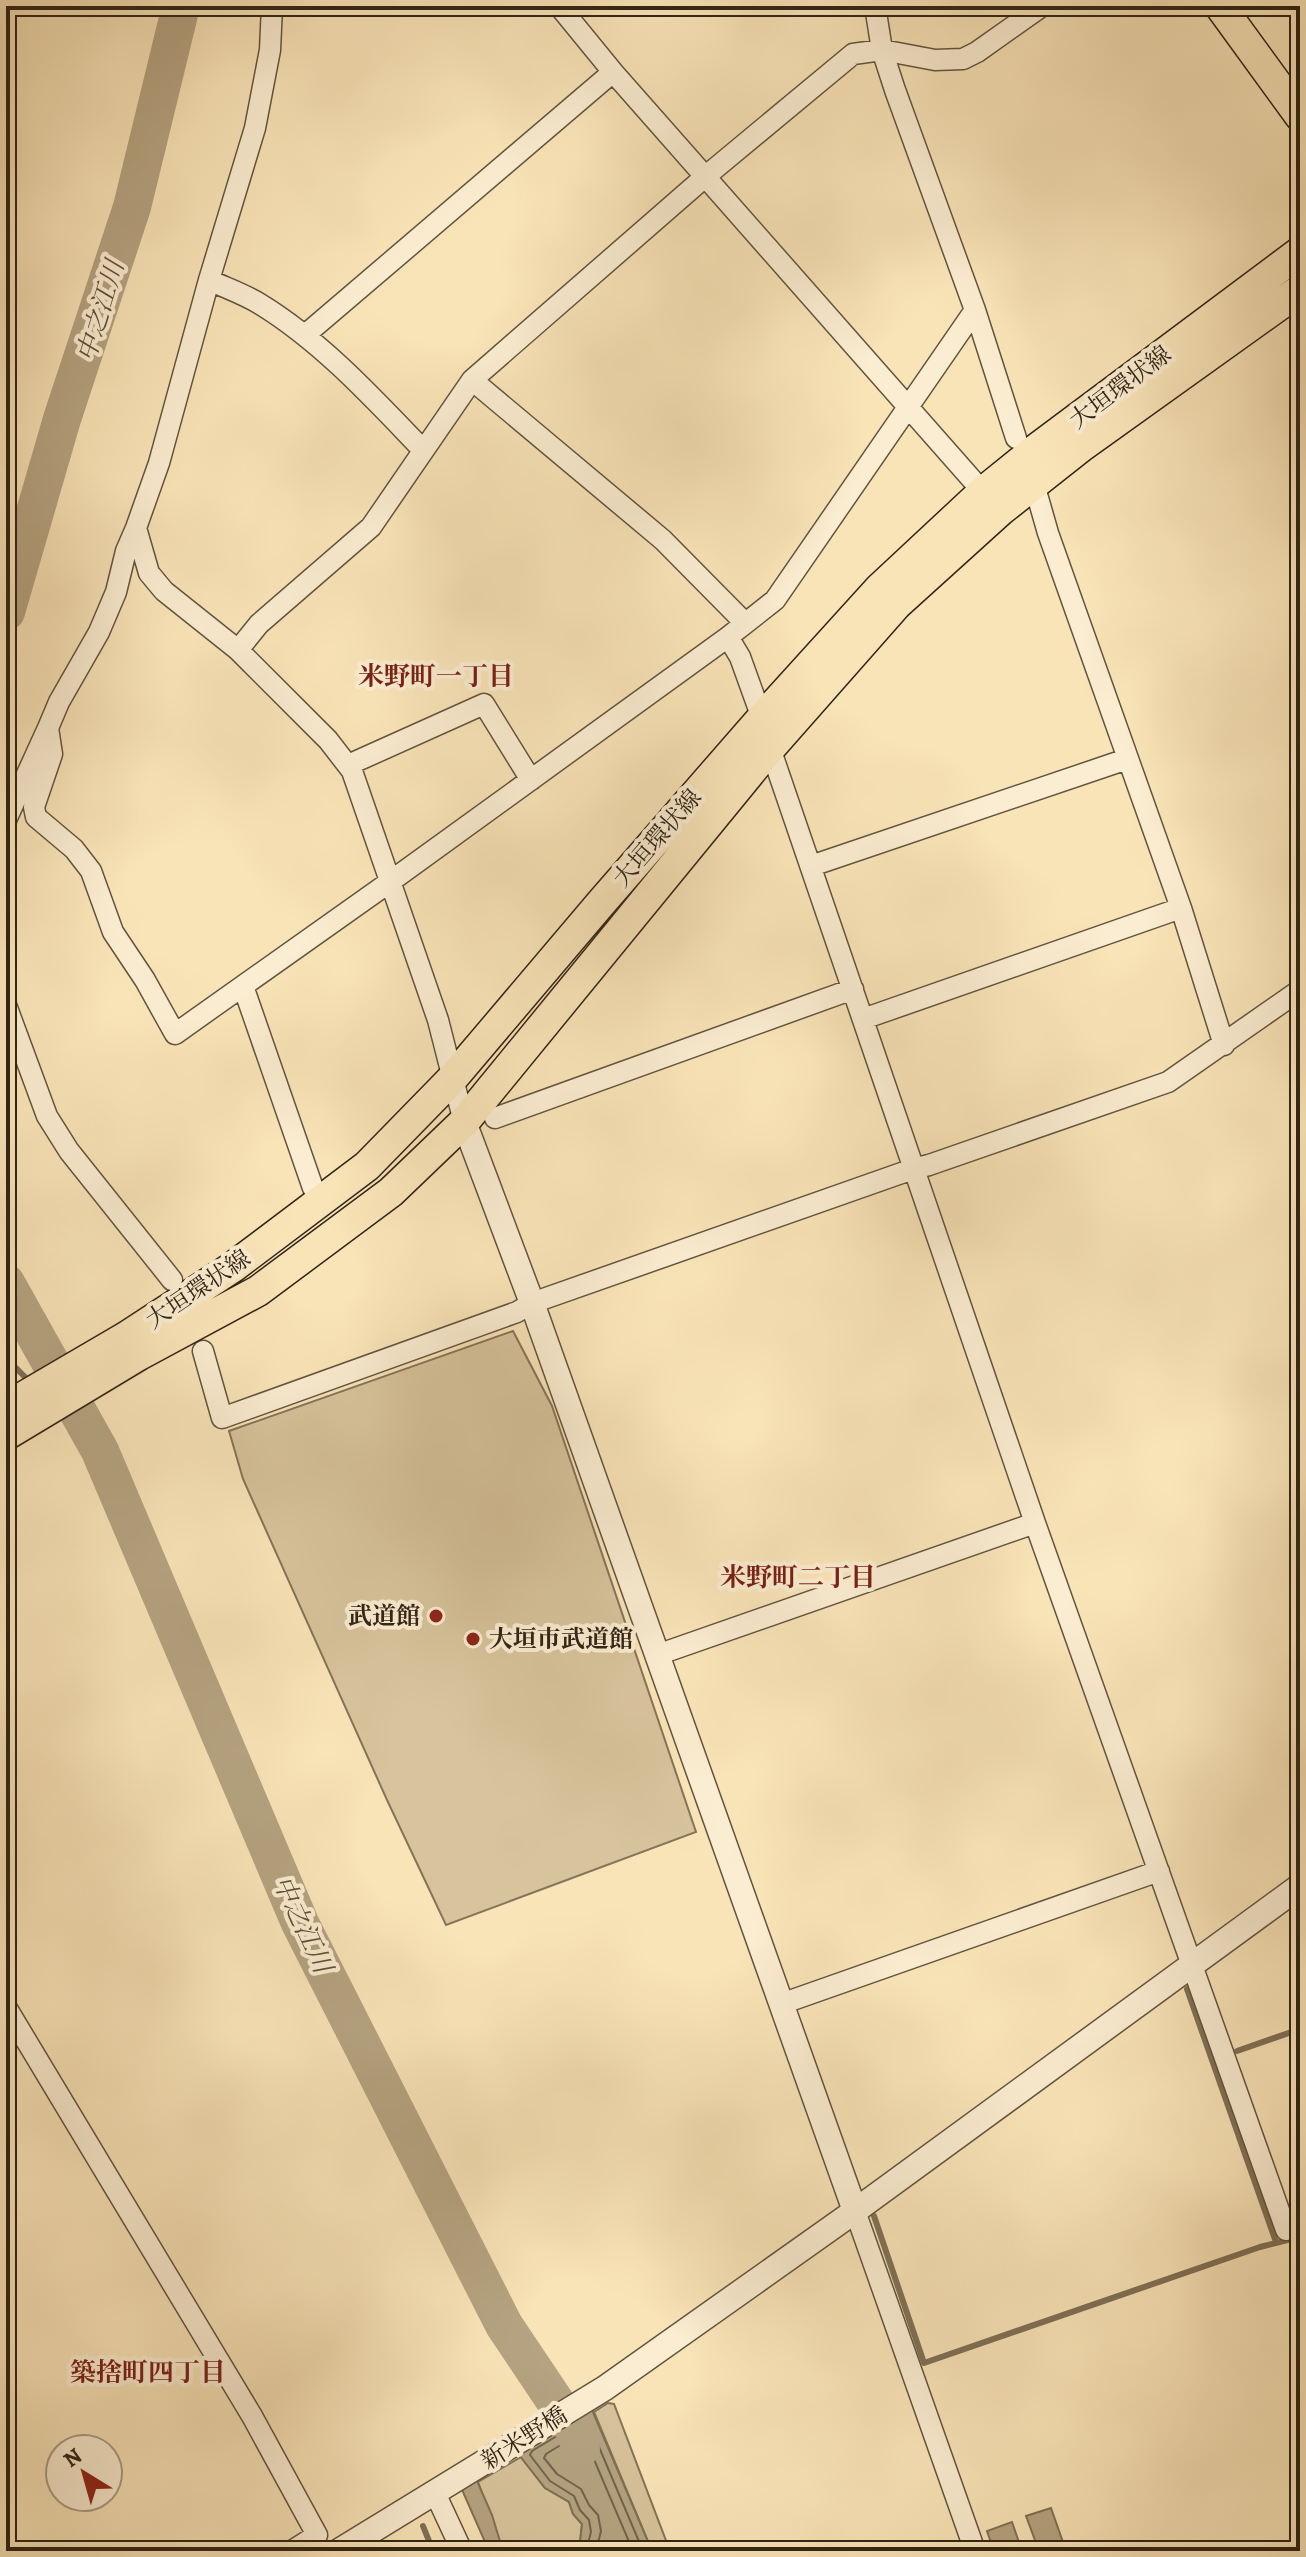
<svg xmlns="http://www.w3.org/2000/svg" width="1306" height="2557" font-family="Alegreya,'Noto Serif JP',serif">
  <style>
    .green { fill: #d7c39c; stroke: #847459; stroke-width: 2 }
    .water { fill: #b5a381; stroke: #807056; stroke-width: 2 }
    .lines { fill: none; stroke-linecap: round; stroke-linejoin: round }
    .shore { stroke: #72644c; stroke-width: 2 }
    .stream { stroke: #807056; stroke-width: 6 }
    .river { stroke: #b5a381; stroke-width: 38 }
    .minor-casing { stroke: #62543e; stroke-width: 23 }
    .tertiary-casing { stroke: #62543e; stroke-width: 27 }
    .primary-casing { stroke: #302416; stroke-width: 33 }
    .minor { stroke: #fbedd1; stroke-width: 20 }
    .tertiary { stroke: #fbedd1; stroke-width: 24 }
    .primary { stroke: #f9e4b8; stroke-width: 30 }
    .poi-dot { fill: #8f2418; stroke: #fbedd1; stroke-width: 3 }
    .labels { text-anchor: middle; stroke-width: 8; stroke-linejoin: round; paint-order: stroke }
    .street-label { font-size: 24px; fill: #302416; stroke: #fbedd1 }
    .poi-label { font-size: 24px; font-weight: bold; fill: #302416; stroke: #fbedd1; text-anchor: end }
    .water-label { font-size: 26px; font-style: italic; fill: #5f503b; stroke: #fbedd1 }
    .neighbourhood-label { font-size: 26px; font-weight: bold; fill: #7a1f14; stroke: #fbedd1 }
  </style>
  <rect width="100%" height="100%" fill="#f9e4b8"/>
  <filter id="stains"><feTurbulence type="fractalNoise" baseFrequency=".0025" numOctaves="4"/><feColorMatrix values="0 0 0 0 .2 0 0 0 0 .09 0 0 0 0 .02 0 0 0 .5 -.17"/></filter>
  <radialGradient id="worn" r=".72"><stop offset=".6" stop-color="#630" stop-opacity="0"/><stop offset="1" stop-color="#630" stop-opacity=".3"/></radialGradient>
  <path class="green" d="M513 1331 552 1406 696 1832 446 1925 387 1800 243 1479 229 1431Z
    M608 2403 614 2404 670 2551H652L594 2412Z
    M521 2457 545 2488 569 2502 573 2514 582 2524 579 2551H503L478 2482Z"/>
  <path class="water" d="M590 2405 652 2551H579L582 2524 573 2514 569 2502 545 2488 516 2451Z
    M474 2474 492 2515 503 2551H489L459 2483Z
    M1051 2508 1064 2545 1048 2551H1039L1026 2516Z
    M1012 2522 1022 2551H994L987 2531Z"/>
  <g class="lines">
    <path class="shore" d="M586 2551 591 2532 589 2520 580 2510 574 2496 550 2481 530 2455 532 2451 585 2419 588 2421 643 2551
      M596 2551 601 2531 598 2515 589 2505 581 2489 557 2474 544 2458 546 2454 580 2433 584 2436 633 2551"/>
    <path class="stream" d="M6 1358 32 1384
      M60 1411 100 1451
      M1187 1989 1276 2242
      M1237 2051 1300 2029
      M874 2216 924 2363 1260 2247 1300 2237
      M423 2526 433 2551"/>
    <path class="river" d="M6 612 62 419 132 207 181 6
      M6 1283 100 1451 300 1923 504 2325 573 2428 581 2448"/>
    <defs>
      <path id="minor" d="M272 6 270 50 255 128 209 280 159 463 136 528 149 573 164 591 238 650 328 740 352 771 438 1020 464 1122
        M559 6 613 72 983 492
        M875 6 882 50 895 90 975 310 1016 438
        M209 280C226 288 244 294 260 304 322 342 373 398 423 450
        M305 335 613 72
        M472 380 663 540 745 623
        M136 528 126 551 116 592 99 632 59 702 48 728 52 754 34 807 36 817 74 849 91 871 113 932 145 980 175 1034 391 881 728 637 775 600 975 310
        M728 637 740 657 762 718
        M238 650 259 624 371 527 472 380 706 176 853 54 882 50 935 60 963 59 977 52 1042 6
        M770 748 1035 1523 1286 2230 1300 2225
        M348 765 484 704 531 780
        M6 820 48 728
        M811 866 1127 759
        M1181 908 1224 1045
        M243 986 313 1188
        M6 1005 47 1116 69 1151 172 1280
        M863 1019 1181 908 1048 533 1034 484
        M495 1118 853 989
        M203 1351 222 1418 517 1312 532 1303 913 1169 929 1165 1168 1082 1300 990
        M657 1655 1035 1523
        M781 2004 1159 1871
        M6 2007 252 2416 317 2535 292 2551
        M855 2211 975 2551
        M435 2493 462 2551"/>
      <path id="tertiary" d="M464 1122 532 1303 855 2211
        M339 2551 605 2388 855 2211 1300 1886"/>
      <path id="primary" d="M1220 6 1300 116
        M6 1407 126 1337 233 1267 367 1166 451 1080 601 903 762 718 879 589 983 492 1035 450 1300 252
        M6 1435 139 1355 258 1291 391 1192 464 1122 770 748 896 605 1001 510 1082 446 1300 290"/>
    </defs>
    <use href="#minor" class="minor-casing"/>
    <use href="#tertiary" class="tertiary-casing"/>
    <use href="#primary" class="primary-casing"/>
    <use href="#minor" class="minor"/>
    <use href="#tertiary" class="tertiary"/>
    <use href="#primary" class="primary"/>
  </g>
  <g class="poi-dot">
    <circle cx="436" cy="1616" r="8"/>
    <circle cx="473" cy="1639" r="8"/>
  </g>
  <g class="labels">
    <g class="street-label">
      <text transform="translate(1120 387) rotate(-37)" y="8">大垣環状線</text>
      <text transform="translate(657 838) rotate(-49)" y="8">大垣環状線</text>
      <text transform="translate(198 1289) rotate(-34)" y="8">大垣環状線</text>
      <text transform="translate(524 2438) rotate(-32)" y="8">新米野橋</text>
    </g>
    <g class="poi-label">
      <text x="420" y="1624">武道館</text>
      <text x="489" y="1647" text-anchor="start">大垣市武道館</text>
    </g>
    <g class="water-label">
      <text transform="translate(100 311) rotate(-73)" y="9">中之江川</text>
      <text transform="translate(303 1924) rotate(65)" y="9">中之江川</text>
    </g>
    <g class="neighbourhood-label">
      <text x="436" y="685">米野町一丁目</text>
      <text x="798" y="1586">米野町二丁目</text>
      <text x="148" y="2381">築捨町四丁目</text>
    </g>
  </g>
  <rect width="1306" height="2557" fill="none" stroke="#f9e4b8" stroke-width="32"/>
  <rect x="8" y="8" width="1290" height="2541" fill="none" stroke="#302416" stroke-width="4"/>
  <rect x="16" y="16" width="1274" height="2525" fill="none" stroke="#302416" stroke-width="2"/>
  <g transform="translate(84 2473) rotate(323)"><circle r="38" fill="#fbedd1" stroke="#aa9d86" stroke-width="2"/>
  <path d="M0-6L14 30L0 20L-14 30Z" fill="#8f2418"/>
  <text y="-12" font-size="22" font-weight="bold" text-anchor="middle" fill="#302416">N</text>
  </g>
  <rect width="100%" height="100%" filter="url(#stains)"/>
  <rect width="100%" height="100%" fill="url(#worn)"/>
</svg>
